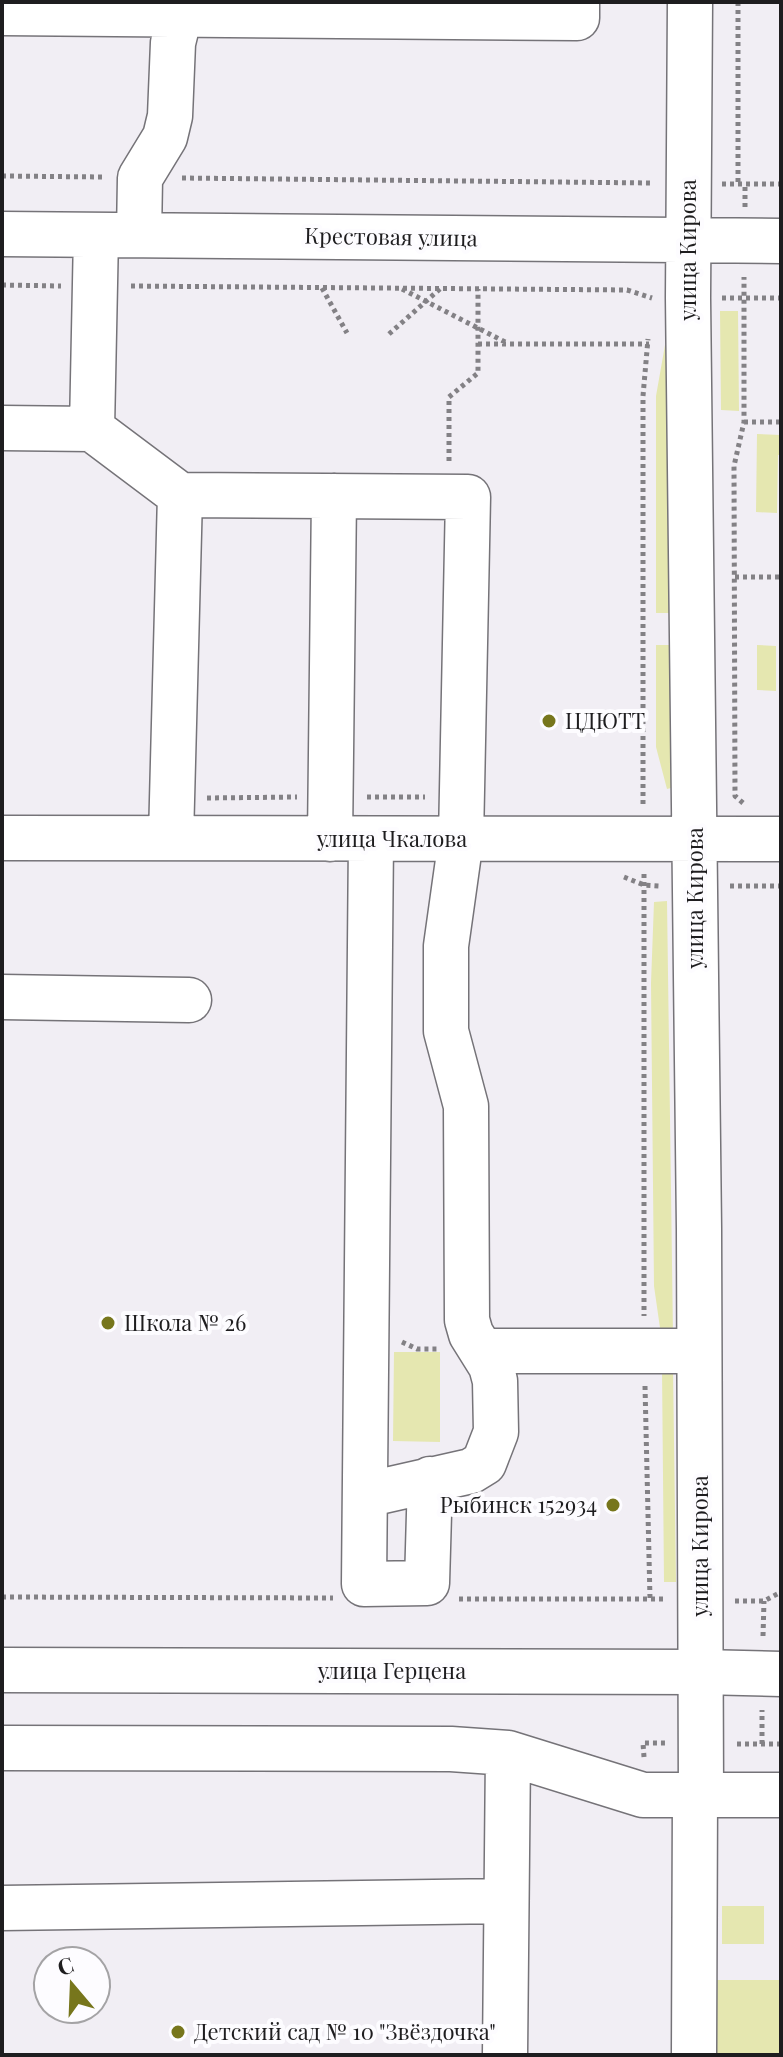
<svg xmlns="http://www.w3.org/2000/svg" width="783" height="2057" font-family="'Playfair Display',serif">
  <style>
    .green { fill: #e5e7b0 }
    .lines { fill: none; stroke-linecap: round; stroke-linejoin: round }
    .minor-casing { stroke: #757378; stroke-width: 47 }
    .major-casing { stroke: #757378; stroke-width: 47 }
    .path { stroke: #838185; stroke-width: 5; stroke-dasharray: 4 4; stroke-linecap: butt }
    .minor { stroke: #fff; stroke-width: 44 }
    .major { stroke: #fff; stroke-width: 44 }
    .poi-dot { fill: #77761c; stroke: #fdfcff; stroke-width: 3 }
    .labels { text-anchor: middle; stroke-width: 8; stroke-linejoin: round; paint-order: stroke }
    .street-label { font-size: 22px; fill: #1e1d1f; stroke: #fdfcff }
    .poi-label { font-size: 22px; fill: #1e1d1f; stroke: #fdfcff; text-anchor: start }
  </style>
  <rect width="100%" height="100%" fill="#f1eef4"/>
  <path class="green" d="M720 311H738L739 411 721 410Z
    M665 345H672V613H656V396Z
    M757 434 781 435V455H778L777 513 756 512Z
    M656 645H672L671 788 667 789 656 747Z
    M757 645 776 646V691L757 690Z
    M667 901 673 1335H661L654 1286 651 983 654 902Z
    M394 1352H440V1442L393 1441Z
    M662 1369H673L676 1582H664Z
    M722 1906H764V1944H722Z
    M704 1980H781V2055H704Z"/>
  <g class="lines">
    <defs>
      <path id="minor" d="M690 2 688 298 699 1229 701 1795
        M2 13 577 18V2
        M2 234 781 241
        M139 235 140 178 165 137 170 116 173 43 183 2
        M2 428 92 429 180 495 468 497 461 839 446 946V1031L466 1106 467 1320 471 1334 491 1366 495 1381 496 1432 484 1463 471 1471 365 1495
        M92 429 96 235
        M2 838 781 839
        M171 838 180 495
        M330 839 334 496
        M371 839 364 1584 427 1583 430 1479
        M2 997 189 1000
        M482 1351H699
        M2 1748 451 1749 508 1753
        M2 1908 505 1901
        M505 2055 508 1753 643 1795H781
        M694 2055 695 1795"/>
      <path id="major" d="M2 1670 701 1672 781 1674"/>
    </defs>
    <use href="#minor" class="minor-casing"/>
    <use href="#major" class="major-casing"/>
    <path class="path" d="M738 2V184
      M2 176 104 177
      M182 178 652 183
      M722 184H781
      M745 207V184
      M2 285 61 286
      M131 286 627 290 652 298
      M322 288 347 333
      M402 289 507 343
      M722 298H781
      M389 334 441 288
      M478 344H649
      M744 422H781
      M449 461V397L478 373V289
      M735 577H781
      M367 797H425
      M207 798 297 797
      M743 803 735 796 734 466 744 422V277
      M643 804V396L648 339
      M644 874V1316
      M624 877 644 885 660 886
      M730 886H781
      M402 1342 417 1349H439
      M645 1386 650 1599
      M2 1597 333 1598
      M459 1599H665
      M735 1601H764L781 1592
      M763 1636 764 1601
      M737 1744H781
      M762 1744V1710
      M644 1757 643 1743H667"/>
    <use href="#minor" class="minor"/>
    <use href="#major" class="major"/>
  </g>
  <g class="poi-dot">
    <circle cx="549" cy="721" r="8"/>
    <circle cx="108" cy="1323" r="8"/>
    <circle cx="613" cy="1505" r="8"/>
    <circle cx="178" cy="2032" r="8"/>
  </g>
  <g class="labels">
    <g class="street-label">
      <text transform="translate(391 237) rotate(1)" y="8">Крестовая улица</text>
      <text transform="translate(688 250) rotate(-90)" y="8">улица Кирова</text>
      <text x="392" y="847">улица Чкалова</text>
      <text transform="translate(695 898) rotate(-90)" y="8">улица Кирова</text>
      <text transform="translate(700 1546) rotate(-90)" y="8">улица Кирова</text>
      <text x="392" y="1679">улица Герцена</text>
    </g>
    <g class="poi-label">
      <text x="565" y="729">ЦДЮТТ</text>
      <text x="124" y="1331">Школа № 26</text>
      <text x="597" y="1513" text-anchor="end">Рыбинск 152934</text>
      <text x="194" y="2040">Детский сад № 10 "Звёздочка"</text>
    </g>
  </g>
  <rect width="783" height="2057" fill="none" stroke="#1e1d1f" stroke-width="8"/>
  <g transform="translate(72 1985) rotate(341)"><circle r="38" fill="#fdfcff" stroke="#a4a3a5" stroke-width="2"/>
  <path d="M0-6L14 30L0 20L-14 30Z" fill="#77761c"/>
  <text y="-12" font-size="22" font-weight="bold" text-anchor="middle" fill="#1e1d1f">С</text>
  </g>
</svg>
